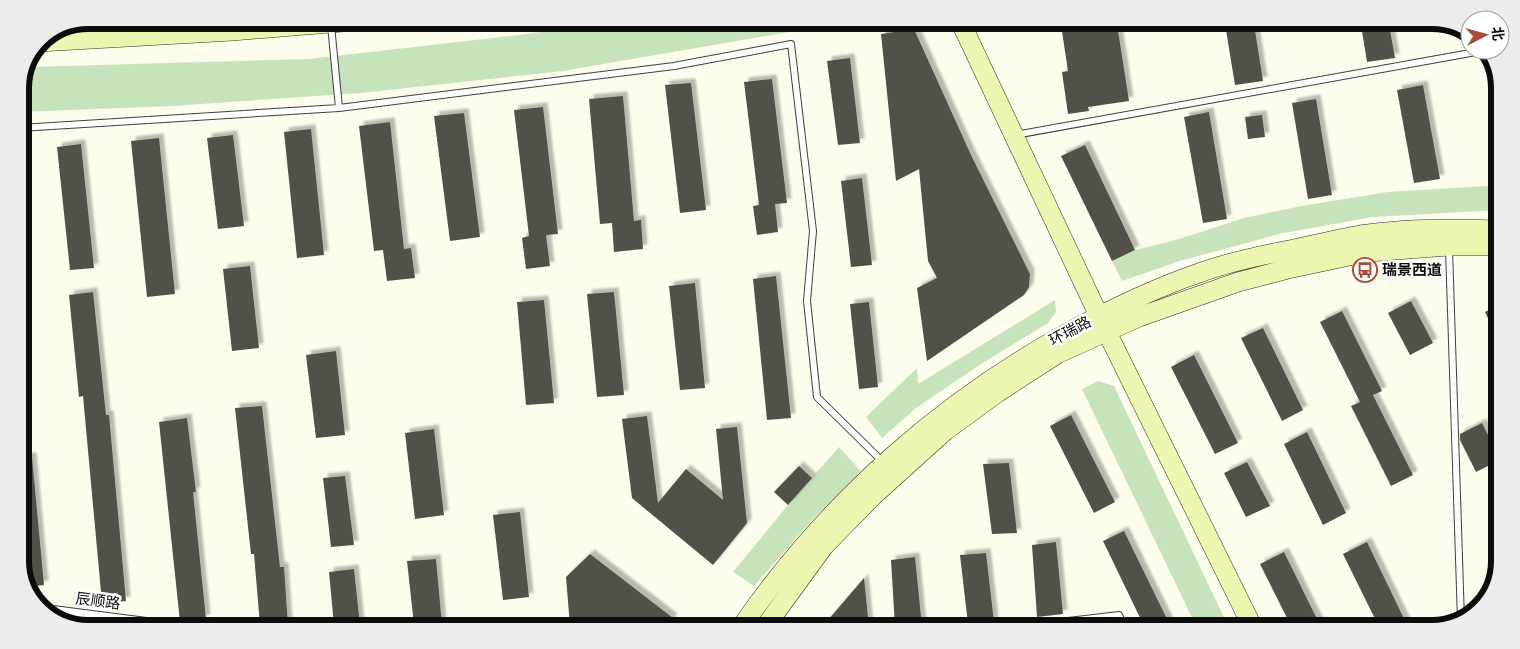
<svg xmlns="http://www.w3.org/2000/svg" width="1520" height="649" font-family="'Zilla Slab','Noto Sans SC',serif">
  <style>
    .green { fill: #c7e3bb }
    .building { fill: #53504a; filter: url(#shadow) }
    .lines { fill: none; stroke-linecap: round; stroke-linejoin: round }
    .lane-casing { stroke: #3f3f3f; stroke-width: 8 }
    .street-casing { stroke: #3f3f3f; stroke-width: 14 }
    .secondary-casing { stroke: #2e2e2e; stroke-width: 20 }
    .lane { stroke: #fff; stroke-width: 6 }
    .street { stroke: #fff; stroke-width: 12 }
    .secondary { stroke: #edf5b0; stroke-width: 19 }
    .labels { text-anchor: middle; stroke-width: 5; stroke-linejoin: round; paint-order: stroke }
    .poi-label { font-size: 15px; font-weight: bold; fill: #0c0c0c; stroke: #fff; text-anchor: start }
    .street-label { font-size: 15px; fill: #0c0c0c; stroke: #fff }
    .rim { fill: none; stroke: #0c0c0c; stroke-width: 6 }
  </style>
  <defs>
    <filter id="shadow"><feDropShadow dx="4.5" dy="-4.5" stdDeviation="1" flood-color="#0004"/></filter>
  </defs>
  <rect width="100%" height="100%" fill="#fcfded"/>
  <path class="green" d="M606 22 841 23 563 71 361 93 172 106 20 112V84L28 67 309 59 527 34Z
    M1487 186H1499V210L1372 217 1279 234 1180 261 1122 281 1112 261 1135 250 1176 240 1244 218 1302 206 1388 192Z
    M1055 300 1056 312 1048 323 984 362 916 408 882 438 866 417 917 368 918 384Z
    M1098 381 1114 386 1229 628H1197L1082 389Z
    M839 447 861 471 812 520 754 586 733 572 788 505Z"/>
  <path class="building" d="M1075 24H1117L1129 101 1088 107 1089 111 1068 114 1062 72 1068 71 1061 25Z
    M1225 24H1254L1263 81 1235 85Z
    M1361 25H1389L1395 58 1367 62Z
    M914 29 971 155 1030 274 1029 287 1024 295 927 361 917 288 937 278 928 261 919 169 896 181 881 34Z
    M850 58 860 143 838 145 827 61Z
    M772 79 787 203 775 204 778 232 757 235 753 206 759 205 744 82Z
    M691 83 706 210 680 213 665 85Z
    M1423 85 1440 179 1414 183 1397 90Z
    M623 96 634 221 641 220 643 249 614 252 612 223 600 224 589 99Z
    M1316 99 1332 195 1308 199 1292 103Z
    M543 107 558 234 546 235 550 266 526 269 522 238 529 236 514 110Z
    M1209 112 1227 219 1203 223 1184 117Z
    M464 113 480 237 450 241 434 116Z
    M1262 115 1265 137 1248 139 1245 117Z
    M390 122 404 249 411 248 415 278 387 281 383 250 374 251 359 126Z
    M311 129 324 255 297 258 284 132Z
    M233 135 244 226 218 229 207 138Z
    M159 138 175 294 147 297 131 141Z
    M81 144 94 268 70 270 57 147Z
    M1085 145 1135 250 1112 261 1061 156Z
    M862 178 872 265 851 267 841 181Z
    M250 266 259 348 232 351 223 269Z
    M776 276 791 418 767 420 753 279Z
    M695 283 705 388 680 390 669 286Z
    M93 292 106 415H109L126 601 102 603 83 396 79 397 69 295Z
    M614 292 624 395 597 397 587 294Z
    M544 300 554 403 526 405 517 302Z
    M1411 301 1433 343 1410 355 1388 313Z
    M869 302 878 387 859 389 850 304Z
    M1498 305 1497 338 1485 312Z
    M1342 311 1382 391 1373 395 1413 475 1391 486 1351 406 1360 402 1320 322Z
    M1263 328 1303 410 1282 421 1241 338Z
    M336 351 345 435 316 438 306 355Z
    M1194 355 1238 443 1215 454 1171 367Z
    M262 406 280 567H284L288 625H260L254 554H251L235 408Z
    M1071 415 1115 502 1094 513 1050 426Z
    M647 416 658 503 686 469 723 500 716 429 737 427 747 523 713 565 632 498 622 419Z
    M187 418 196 492H193L206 619 180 622 159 422Z
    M1482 423 1496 451V462L1476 472 1460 440V434Z
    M434 429 444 515 415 519 405 433Z
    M1307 432 1346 513 1323 525 1284 444Z
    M32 457 44 585 28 587 20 566V458Z
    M1247 462 1270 506 1246 517 1224 473Z
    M1009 463 1017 533 992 534 983 464Z
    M799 466 812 478 788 505 774 492Z
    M345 476 354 545 331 547 323 478Z
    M520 512 529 597 503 600 493 515Z
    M1124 531 1169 623 1159 628H1145L1103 541Z
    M1056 542 1063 614 1037 617 1032 545Z
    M1367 542 1409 629H1380L1343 554Z
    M1284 552 1322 629 1292 628 1260 564Z
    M986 553 994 622 968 624 960 555Z
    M590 554 673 618 667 626H570L566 577Z
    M915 557 922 627H895L891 560Z
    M436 559 442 625H414L407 561Z
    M354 569 360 625H334L329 572Z
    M864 578 869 627H822Z"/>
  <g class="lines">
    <defs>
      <path id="lane" d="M331 25 339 108
        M20 128 339 108 674 66 791 44 813 231 807 301 817 397 883 462
        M1015 135 1487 50
        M1449 249 1461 620
        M1018 627 1119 615 1125 628"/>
      <path id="street" d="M45 611 146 624"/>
      <path id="secondary" d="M961 23 1099 316 1253 628
        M39 42 232 31 355 21
        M742 626C829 500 945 398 1080 326 1118 306 1158 287 1199 273 1229 262 1262 255 1294 249 1316 244 1338 239 1360 235 1406 228 1452 228 1498 230
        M765 627 824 546 874 495 945 431 997 393 1057 354 1139 317 1238 282 1288 269 1368 252 1449 246H1498"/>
    </defs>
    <use href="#lane" class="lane-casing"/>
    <use href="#street" class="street-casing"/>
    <use href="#secondary" class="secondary-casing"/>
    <use href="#lane" class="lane"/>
    <use href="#street" class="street"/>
    <use href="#secondary" class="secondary"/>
  </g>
  <defs>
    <symbol id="bus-ring" viewBox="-11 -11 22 22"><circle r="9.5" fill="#fff" stroke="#aa4b36" stroke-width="1.5"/><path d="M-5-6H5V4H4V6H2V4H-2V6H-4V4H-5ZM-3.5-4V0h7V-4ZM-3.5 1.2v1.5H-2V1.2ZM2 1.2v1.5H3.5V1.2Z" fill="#aa4b36"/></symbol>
  </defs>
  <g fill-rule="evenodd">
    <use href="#bus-ring" x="1351" y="256" width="28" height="28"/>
  </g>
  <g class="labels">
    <g class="poi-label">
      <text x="1382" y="275">瑞景西道</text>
    </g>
    <g class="street-label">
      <text transform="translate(1070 331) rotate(-28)" y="5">环瑞路</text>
      <text transform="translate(98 601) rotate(7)" y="5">辰顺路</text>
    </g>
  </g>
  <path d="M0 0H1520V649H0ZM88 29H1432A59 59 0 0 1 1491 88V561A59 59 0 0 1 1432 620H88A59 59 0 0 1 29 561V88A59 59 0 0 1 88 29Z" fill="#ececec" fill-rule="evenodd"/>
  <path class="rim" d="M88 29H1432A59 59 0 0 1 1491 88V561A59 59 0 0 1 1432 620H88A59 59 0 0 1 29 561V88A59 59 0 0 1 88 29Z"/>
  <g transform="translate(1485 35) rotate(84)"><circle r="24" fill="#ffffff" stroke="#9e9e9e"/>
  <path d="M0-4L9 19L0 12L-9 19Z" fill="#aa4b36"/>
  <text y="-8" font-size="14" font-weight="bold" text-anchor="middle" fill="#0c0c0c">北</text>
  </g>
</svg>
